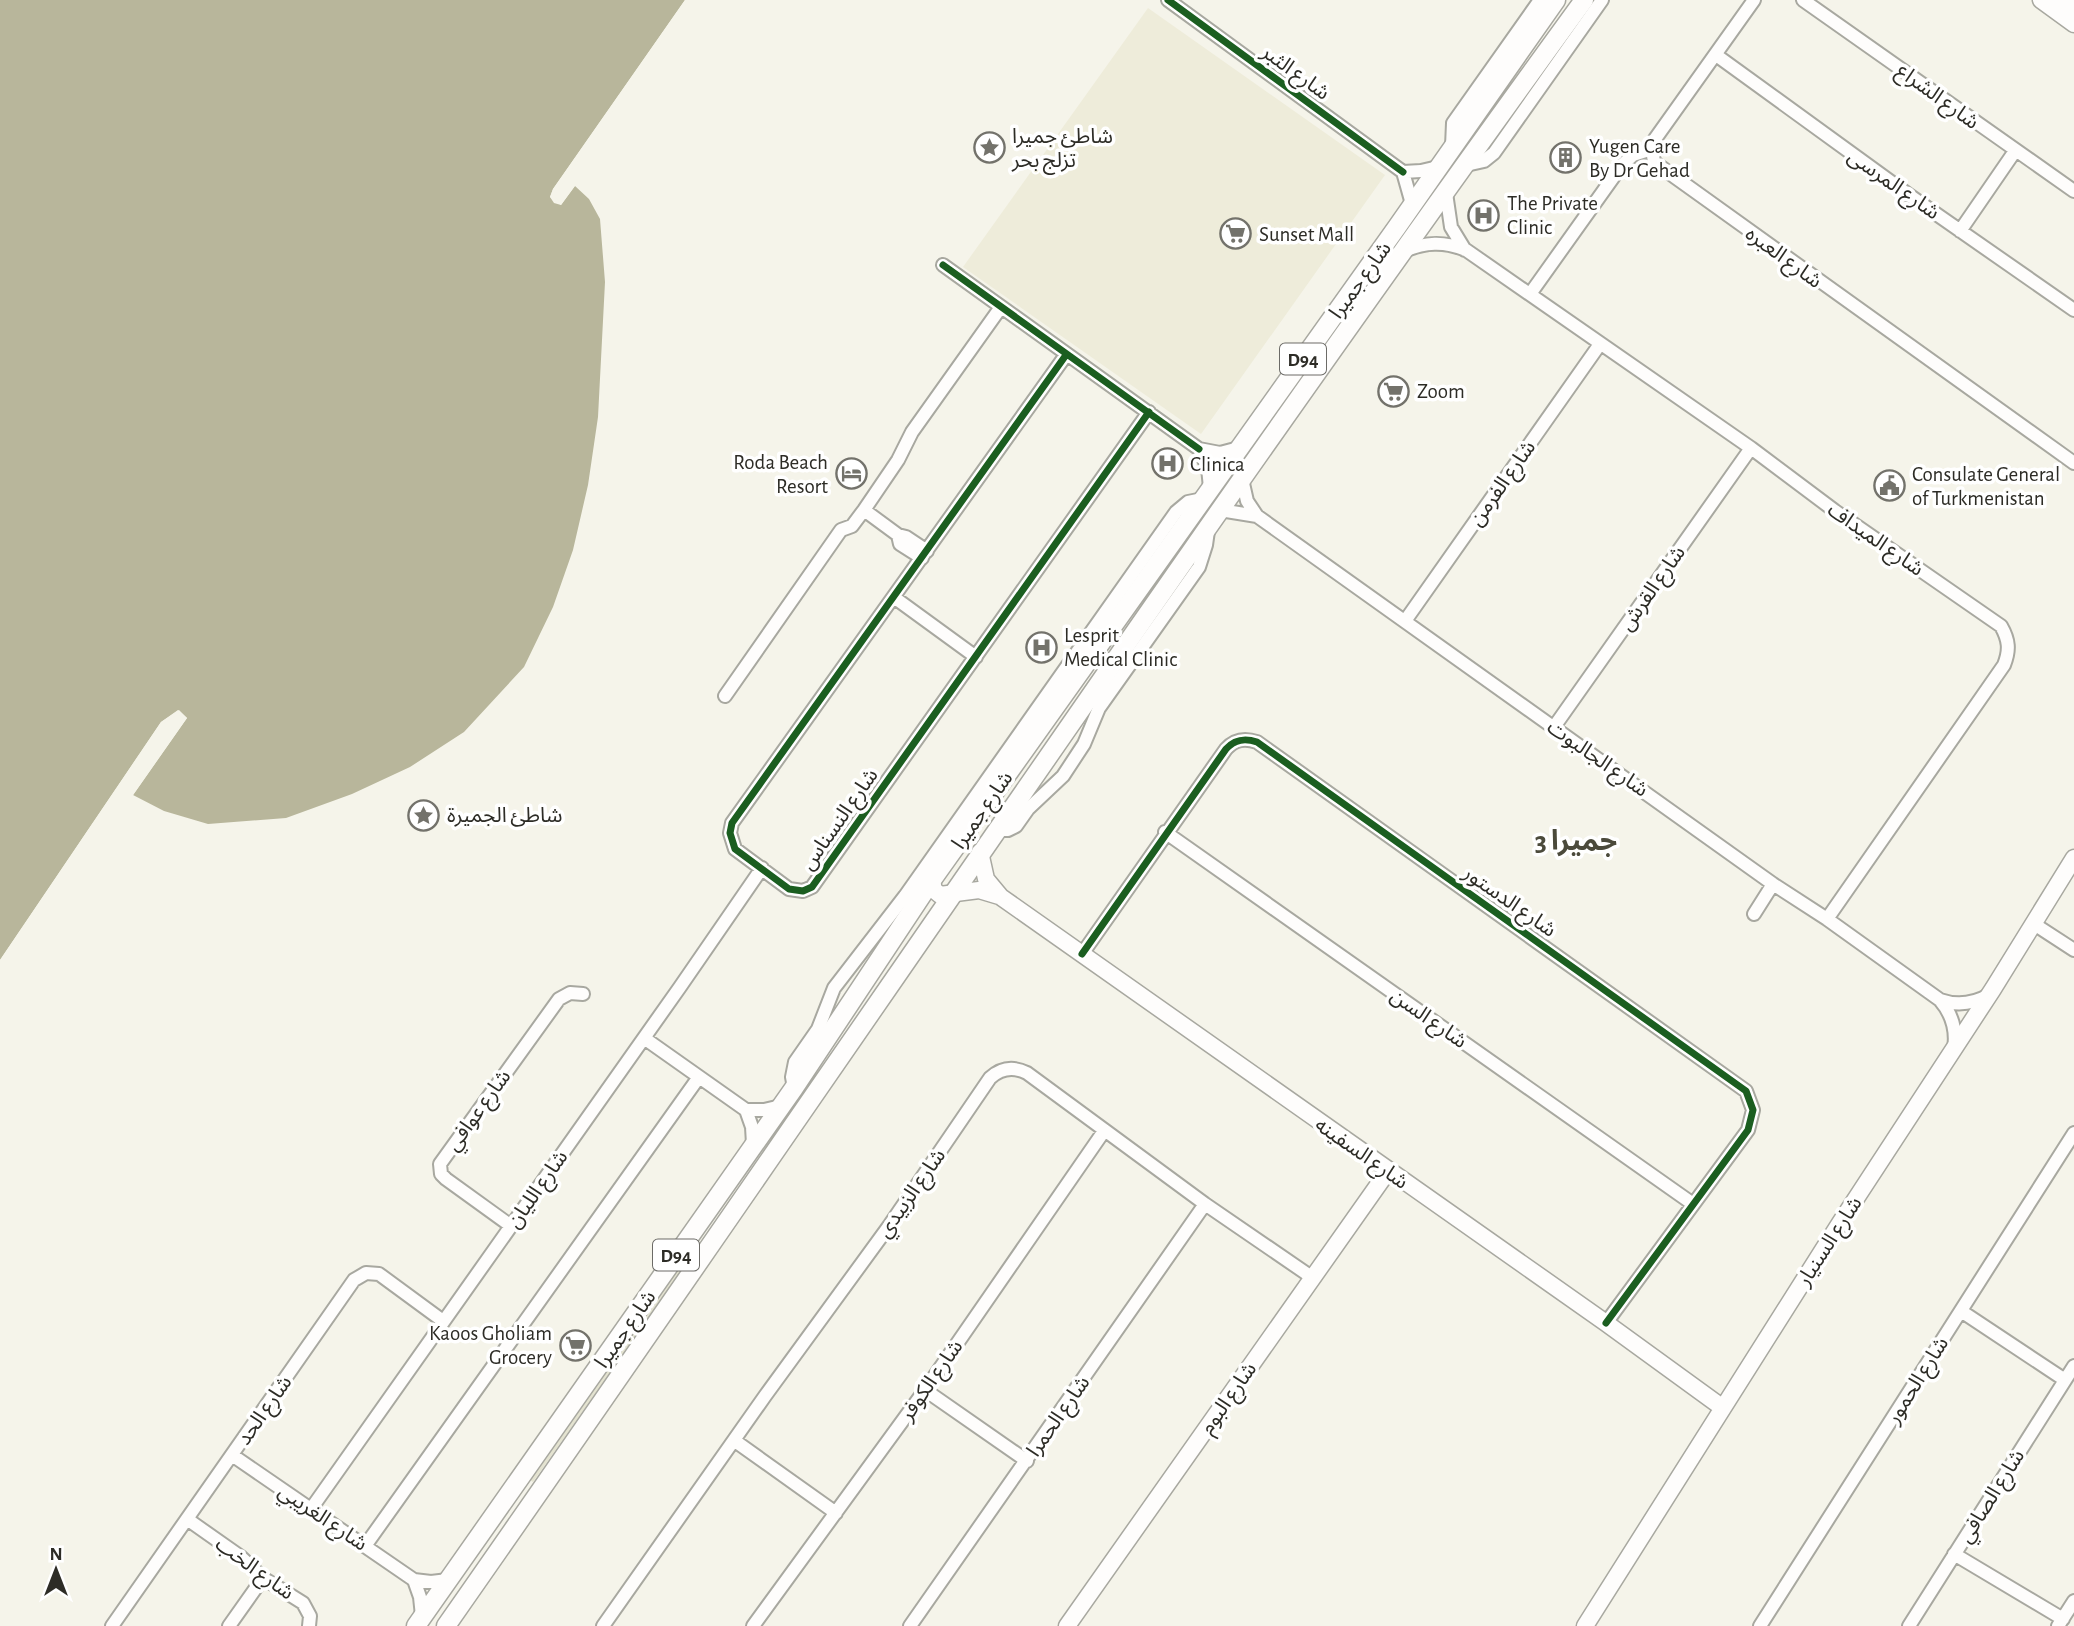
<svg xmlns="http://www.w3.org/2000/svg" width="2074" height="1626" font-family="'Alegreya Sans','Noto Sans Arabic',sans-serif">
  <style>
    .built { fill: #eeecda }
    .green { fill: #e4e3d0 }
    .water { fill: #b8b69b }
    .pier { fill: #f5f4ea }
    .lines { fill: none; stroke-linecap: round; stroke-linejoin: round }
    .street-casing { stroke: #a8a8a0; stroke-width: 16 }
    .secondary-casing { stroke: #a8a8a0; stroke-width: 19 }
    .primary-casing { stroke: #a8a8a0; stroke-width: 21 }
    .street { stroke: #fefdfc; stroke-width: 12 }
    .secondary { stroke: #fefdfc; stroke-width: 16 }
    .primary { stroke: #fefdfc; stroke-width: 18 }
    .cycleway-casing { stroke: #fff; stroke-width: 11 }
    .cycleway { stroke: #1b5e20; stroke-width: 7 }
    .labels { text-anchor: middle; stroke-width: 7; stroke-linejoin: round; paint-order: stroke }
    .shield { fill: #fff; stroke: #6c6b67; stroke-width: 2 }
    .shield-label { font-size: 19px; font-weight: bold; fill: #2d2c26 }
    .street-label { font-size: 21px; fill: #2d2c26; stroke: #fff }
    .poi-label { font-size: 21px; fill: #2d2c26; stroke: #fff; text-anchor: start }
    .district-label { font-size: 28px; font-weight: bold; fill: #4b4a3b; stroke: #fff }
  </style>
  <rect width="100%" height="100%" fill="#f5f4ea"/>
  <path class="built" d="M1148 8 1385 175 1201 434 963 267Z"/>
  <path class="green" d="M678 1266 683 1269 533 1482 527 1478Z"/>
  <path class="water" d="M0 0H685L553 189 550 197 561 205 575 186 589 199 600 219 605 282 598 417 588 485 573 550 553 607 524 667 464 732 410 767 352 794 286 818 208 824 164 811 133 795 187 718 178 710 161 722 0 960Z"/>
  <path class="pier" d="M685 0H688V2L554 196 559 201 572 184 577 183 561 205 554 203 550 197 553 189Z
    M179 710 187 718 131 798 130 793 183 719 178 714 163 724 0 964V960L161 722Z"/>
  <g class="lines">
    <defs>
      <path id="street" d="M1168 0 1403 172 1412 204
        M1754 0 1655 139 1652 149 1654 162 2074 463
        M1803 0 2074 191
        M1716 55 1909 195 2074 310
        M1452 146 1453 123 1540 0
        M1466 165 1484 161 1494 153 1602 0
        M1403 172 1421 171 1438 167
        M1446 193 1451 227 1465 250
        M1960 231 2015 151
        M1404 251C1425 242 1444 241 1466 250L1751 448 1835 511 2001 626C2009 640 2010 650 2004 665L1827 919
        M943 265 1199 449 1220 453 1239 448
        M1530 294 1622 165 1633 155 1652 149
        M1066 355 732 823 730 833 735 849 789 889 803 891 812 887 1149 412
        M1199 449 1208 468 1210 488
        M1242 479 1247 501 1257 516
        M864 510 898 535 906 537 927 551
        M1220 510 1257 516 1773 884 1827 919 1940 1000C1952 1014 1957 1030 1954 1049
        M898 535 900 544 922 558
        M895 598 976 657
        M1405 621 1600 344
        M725 696 841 530 852 526 864 510 898 460 912 432 1001 307
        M1554 727 1751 448
        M997 830H1008L1016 826 1028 809 1063 776 1084 744 1099 708 1199 567 1206 545 1208 531
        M1165 832 1693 1204
        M1754 914 1773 884
        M2034 924 2074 950
        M1082 954 1226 749C1235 739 1245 738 1257 742L1746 1091 1753 1110 1748 1130 1606 1323
        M1940 1000C1957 1006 1973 1004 1989 995
        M644 1038 746 1110 752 1127 753 1144
        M794 1088 792 1077 795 1062 818 1029 834 988 905 896 1176 512 1188 502 1203 499
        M746 1110H764L781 1106
        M511 1226 446 1179 441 1174 440 1164 559 999 570 993 583 994
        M1961 1311 2065 1380
        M925 1390 1027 1461
        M735 1441 836 1513
        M232 1455 414 1580 431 1582 448 1580
        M311 1509 680 987 762 868
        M187 1519 241 1557 263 1578 303 1603 310 1616 309 1626
        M365 1546 699 1077
        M1954 1554 2063 1619
        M414 1580 420 1597 422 1616
        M112 1626 354 1280 366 1273 379 1274 443 1321
        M229 1626 263 1578
        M603 1626 765 1396 889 1226 990 1078C1001 1068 1013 1066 1027 1073L1205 1204 1313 1278
        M753 1626 925 1390 1104 1131
        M910 1626 1205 1204
        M1760 1626 2074 1133
        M1909 1626 2074 1366
        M2058 1626 2074 1601"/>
      <path id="secondary" d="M2041 0 2074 24
        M2062 0 2074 9
        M980 852 986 879 1001 897 1606 1323 1723 1408
        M932 881 934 890 940 895 979 890 999 896
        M1067 1626 1388 1171
        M1585 1626 1840 1223 1993 989 2074 858"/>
      <path id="primary" d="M416 1626 794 1088 932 880 1397 227 1556 0
        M446 1626C825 1084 1194 535 1584 0"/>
    </defs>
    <use href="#street" class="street-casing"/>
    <use href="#secondary" class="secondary-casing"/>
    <use href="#primary" class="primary-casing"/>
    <use href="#street" class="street"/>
    <use href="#secondary" class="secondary"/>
    <use href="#primary" class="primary"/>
    <defs>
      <path id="cycleway" d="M1168 0 1403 172
        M943 265 1199 449
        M1066 355 732 823 730 833 735 849 789 889 803 891 812 887 1149 412
        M1082 954 1226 749C1235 739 1245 738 1257 742L1746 1091 1753 1110 1748 1130 1606 1323"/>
    </defs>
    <use href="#cycleway" class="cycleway-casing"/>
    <use href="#cycleway" class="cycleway"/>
  </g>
  <defs>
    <symbol id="sight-ring" viewBox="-11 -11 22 22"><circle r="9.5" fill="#fff" stroke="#73726b" stroke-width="1.5"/><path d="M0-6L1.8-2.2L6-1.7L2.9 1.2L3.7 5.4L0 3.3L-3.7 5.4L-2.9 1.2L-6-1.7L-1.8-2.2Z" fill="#73726b"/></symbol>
    <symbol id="building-ring" viewBox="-11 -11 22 22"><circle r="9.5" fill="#fff" stroke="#73726b" stroke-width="1.5"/><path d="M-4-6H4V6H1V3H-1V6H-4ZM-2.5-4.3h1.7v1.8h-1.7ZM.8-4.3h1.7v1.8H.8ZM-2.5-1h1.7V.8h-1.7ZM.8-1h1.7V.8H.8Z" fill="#73726b"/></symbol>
    <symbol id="hospital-ring" viewBox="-11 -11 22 22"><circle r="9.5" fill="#fff" stroke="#73726b" stroke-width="1.5"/><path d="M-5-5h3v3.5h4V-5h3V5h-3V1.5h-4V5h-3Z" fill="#73726b"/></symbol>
    <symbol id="supermarket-ring" viewBox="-11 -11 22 22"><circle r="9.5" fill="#fff" stroke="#73726b" stroke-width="1.5"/><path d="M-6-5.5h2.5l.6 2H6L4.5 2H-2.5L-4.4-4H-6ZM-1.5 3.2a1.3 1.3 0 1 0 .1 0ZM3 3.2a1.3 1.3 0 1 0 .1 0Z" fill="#73726b"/></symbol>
    <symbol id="hotel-ring" viewBox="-11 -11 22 22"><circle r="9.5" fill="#fff" stroke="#73726b" stroke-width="1.5"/><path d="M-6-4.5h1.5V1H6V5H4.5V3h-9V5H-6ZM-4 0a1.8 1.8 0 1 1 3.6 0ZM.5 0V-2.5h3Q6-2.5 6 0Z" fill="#73726b"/></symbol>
    <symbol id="civic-ring" viewBox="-11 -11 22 22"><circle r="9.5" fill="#fff" stroke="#73726b" stroke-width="1.5"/><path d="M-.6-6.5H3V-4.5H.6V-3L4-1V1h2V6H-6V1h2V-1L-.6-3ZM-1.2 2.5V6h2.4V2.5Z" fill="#73726b"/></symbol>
  </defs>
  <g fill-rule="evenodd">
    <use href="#sight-ring" x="972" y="130" width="35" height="35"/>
    <use href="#building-ring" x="1548" y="140" width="35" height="35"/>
    <use href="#hospital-ring" x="1466" y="198" width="35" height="35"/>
    <use href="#supermarket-ring" x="1218" y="216" width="35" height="35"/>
    <use href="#supermarket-ring" x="1376" y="374" width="35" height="35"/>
    <use href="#hospital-ring" x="1150" y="446" width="35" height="35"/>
    <use href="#hotel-ring" x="834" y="456" width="35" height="35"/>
    <use href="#civic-ring" x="1872" y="468" width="35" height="35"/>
    <use href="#hospital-ring" x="1024" y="630" width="35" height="35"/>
    <use href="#sight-ring" x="406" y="798" width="35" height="35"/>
    <use href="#supermarket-ring" x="558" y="1328" width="35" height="35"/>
  </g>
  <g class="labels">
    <g class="shield">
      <rect x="1280" y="343.5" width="46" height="31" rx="5"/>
      <rect x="653" y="1239.5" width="46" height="31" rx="5"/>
    </g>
    <g class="shield-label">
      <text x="1303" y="366">D94</text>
      <text x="676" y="1262">D94</text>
    </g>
    <g class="street-label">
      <text transform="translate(1296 72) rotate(36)" y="7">شارع الثبر</text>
      <text transform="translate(1938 96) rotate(36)" y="7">شارع الشراع</text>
      <text transform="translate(1894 184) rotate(35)" y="7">شارع المرسى</text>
      <text transform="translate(1784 257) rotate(36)" y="7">شارع العبره</text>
      <text transform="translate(1360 280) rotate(-54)" y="7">شارع جميرا</text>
      <text transform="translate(1502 483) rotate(-55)" y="7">شارع الفرمن</text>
      <text transform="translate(1876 539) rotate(35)" y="7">شارع الميداف</text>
      <text transform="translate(1652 588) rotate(-55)" y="7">شارع القرش</text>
      <text transform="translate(1598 758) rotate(35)" y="7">شارع الجالبوت</text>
      <text transform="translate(982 810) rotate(-55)" y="7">شارع جميرا</text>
      <text transform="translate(839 819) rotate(-55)" y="7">شارع النسناس</text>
      <text transform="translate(1510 901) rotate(35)" y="7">شارع الدستور</text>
      <text transform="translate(1429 1018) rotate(35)" y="7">شارع السن</text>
      <text transform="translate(478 1110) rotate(-54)" y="7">شارع عوافي</text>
      <text transform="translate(1362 1153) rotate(35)" y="7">شارع السفينه</text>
      <text transform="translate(537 1189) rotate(-55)" y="7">شارع الليان</text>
      <text transform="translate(911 1193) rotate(-55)" y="7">شارع الزبيدي</text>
      <text transform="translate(1829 1241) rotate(-57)" y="7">شارع السنيار</text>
      <text transform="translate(625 1329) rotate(-55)" y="7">شارع جميرا</text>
      <text transform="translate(931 1380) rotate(-55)" y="7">شارع الكوفر</text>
      <text transform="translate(1917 1380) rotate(-58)" y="7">شارع الحمور</text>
      <text transform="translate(1228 1398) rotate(-55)" y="7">شارع البوم</text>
      <text transform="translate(264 1410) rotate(-55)" y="7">شارع الحد</text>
      <text transform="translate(1058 1416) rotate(-55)" y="7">شارع الحمرا</text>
      <text transform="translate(1991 1496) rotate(-58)" y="7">شارع الصافي</text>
      <text transform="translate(323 1517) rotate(34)" y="7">شارع الغريبي</text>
      <text transform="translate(255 1568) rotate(36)" y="7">شارع الخب</text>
    </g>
    <g class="poi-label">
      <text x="1012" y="143">شاطئ جميرا<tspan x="1012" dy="24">تزلج بحر</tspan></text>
      <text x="1589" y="153">Yugen Care<tspan x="1589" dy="24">By Dr Gehad</tspan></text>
      <text x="1507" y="210">The Private<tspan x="1507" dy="24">Clinic</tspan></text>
      <text x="1259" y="241">Sunset Mall</text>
      <text x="1417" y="398">Zoom</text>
      <text x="828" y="469" text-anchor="end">Roda Beach<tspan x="828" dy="24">Resort</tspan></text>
      <text x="1190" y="471">Clinica</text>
      <text x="1912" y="481">Consulate General<tspan x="1912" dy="24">of Turkmenistan</tspan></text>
      <text x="1064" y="642">Lesprit<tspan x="1064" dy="24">Medical Clinic</tspan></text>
      <text x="447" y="822">شاطئ الجميرة</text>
      <text x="552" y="1340" text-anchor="end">Kaoos Gholiam<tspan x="552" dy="24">Grocery</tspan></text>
    </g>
    <g class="district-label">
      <text x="1576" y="850">جميرا 3</text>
    </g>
  </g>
  <g transform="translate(56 1570)" stroke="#ffffff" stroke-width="5" paint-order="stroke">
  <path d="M0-5L12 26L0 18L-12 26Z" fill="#2d2c26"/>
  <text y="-10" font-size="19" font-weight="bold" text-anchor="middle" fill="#2d2c26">N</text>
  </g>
</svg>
